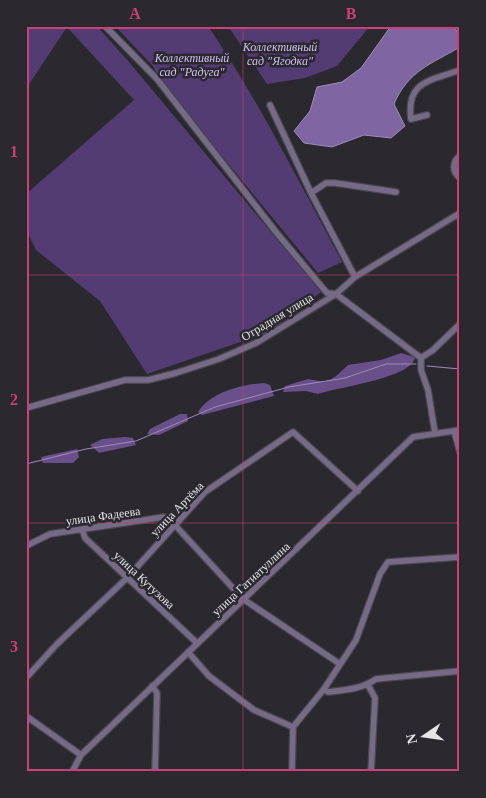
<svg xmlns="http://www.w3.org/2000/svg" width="486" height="798" font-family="Georgia,serif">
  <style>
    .green { fill: #533c73 }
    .forest { fill: #69508b }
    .water { fill: #7f66a2; stroke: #9e8cb7 }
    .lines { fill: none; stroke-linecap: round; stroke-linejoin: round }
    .stream { stroke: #9e8cb7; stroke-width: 1 }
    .minor-casing { stroke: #49464d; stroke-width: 8 }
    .minor { stroke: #766b87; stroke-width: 5.5 }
    .grid { fill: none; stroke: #c94177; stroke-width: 1; stroke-opacity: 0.55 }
    .labels { text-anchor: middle; stroke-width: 5; stroke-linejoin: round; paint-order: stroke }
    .park-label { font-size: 12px; font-style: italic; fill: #d2bef3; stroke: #2b282f }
    .street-label { font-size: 12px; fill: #e6e4e9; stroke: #2b282f }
    .neatline { fill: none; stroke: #c94177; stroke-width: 2 }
    .grid-label { font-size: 16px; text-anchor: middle; font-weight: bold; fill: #c94177 }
  </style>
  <rect width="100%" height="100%" fill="#2b282f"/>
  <path class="green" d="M26 26H97L129 62 321 292 269 332 147 374 100 301 36 250 26 229V194L134 100 67 27 26 89Z
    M115 26H208C259 101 299 182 342 262L318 273 161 82 153 66Z
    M228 26H370L337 66 305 78 267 84Z"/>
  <path class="forest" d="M401 353 415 357C413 378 338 387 318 394L306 391 283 392 285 386 308 379 325 382 335 377 348 365 381 360Z
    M264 383 270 385 274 396 202 415 198 412C211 392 240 385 264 383Z
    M180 414H187L188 421 159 435 147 434 150 429Z
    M125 437 133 438 136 445 99 453 90 445 102 439Z
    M77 449 79 457 73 463H43L41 457Z"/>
  <path class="water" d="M391 26H453L460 35V47C431 64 408 71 394 104L405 126 391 138 364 135 332 147 304 143 294 131 310 111 317 87 342 82 361 68Z"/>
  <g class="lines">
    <path class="stream" d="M427 366 460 369
      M26 464 86 449 136 441 215 407 289 387 345 378 386 364H416"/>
    <defs>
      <path id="minor" d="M105 26 157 79 276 232 327 293 336 294 421 358V370L428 390 435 433
        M270 105 311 193 355 277
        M427 115 411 119C406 81 430 81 460 70
        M460 156C452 161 452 172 460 178
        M311 193 326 183H335L396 192
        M421 358 433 350 460 324
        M26 408 125 380H148L176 373 219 359 256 343 336 294 355 277 460 213
        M454 431 460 452
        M82 529 85 538 197 643
        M26 546 50 534 164 517 174 524 243 599 340 664
        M188 652 209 676 254 710 293 727
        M26 678 57 644 127 578 205 492 293 432 358 491
        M368 685 375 698 371 772
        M152 686 157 693 155 772
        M324 689 328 692C345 690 362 689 376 679L460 671
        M26 716 81 755
        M72 772 81 755 413 437 460 430
        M292 772 293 727 324 689 356 640 380 574 388 562 460 557"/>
    </defs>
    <use href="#minor" class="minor-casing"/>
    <use href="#minor" class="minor"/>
  </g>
  <path class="grid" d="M243 26V772M26 275H460M26 523H460"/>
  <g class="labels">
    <g class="park-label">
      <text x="280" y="51">Коллективный<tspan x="280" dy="14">сад "Ягодка"</tspan></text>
      <text x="192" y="62">Коллективный<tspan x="192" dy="14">сад "Радуга"</tspan></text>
    </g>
    <g class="street-label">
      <text transform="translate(277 317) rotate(-31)" y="4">Отрадная улица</text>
      <text transform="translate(177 509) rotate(-46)" y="4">улица Артёма</text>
      <text transform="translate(103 516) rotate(-8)" y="4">улица Фадеева</text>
      <text transform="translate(251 579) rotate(-43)" y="4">улица Гатиатуллина</text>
      <text transform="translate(144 580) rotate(43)" y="4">улица Кутузова</text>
    </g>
  </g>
  <rect width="486" height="798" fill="none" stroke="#2b282f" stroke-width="55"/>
  <g transform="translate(424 736) rotate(257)" stroke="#2b282f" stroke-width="4" paint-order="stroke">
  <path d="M0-4L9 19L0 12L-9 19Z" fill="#e6e4e9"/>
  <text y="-8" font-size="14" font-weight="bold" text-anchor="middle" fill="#e6e4e9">N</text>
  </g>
  <rect x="28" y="28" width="430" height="742" class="neatline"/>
  <g class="grid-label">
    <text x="135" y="19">A</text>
    <text x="351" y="19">B</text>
    <text x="14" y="157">1</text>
    <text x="14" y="405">2</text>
    <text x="14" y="652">3</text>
  </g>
</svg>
